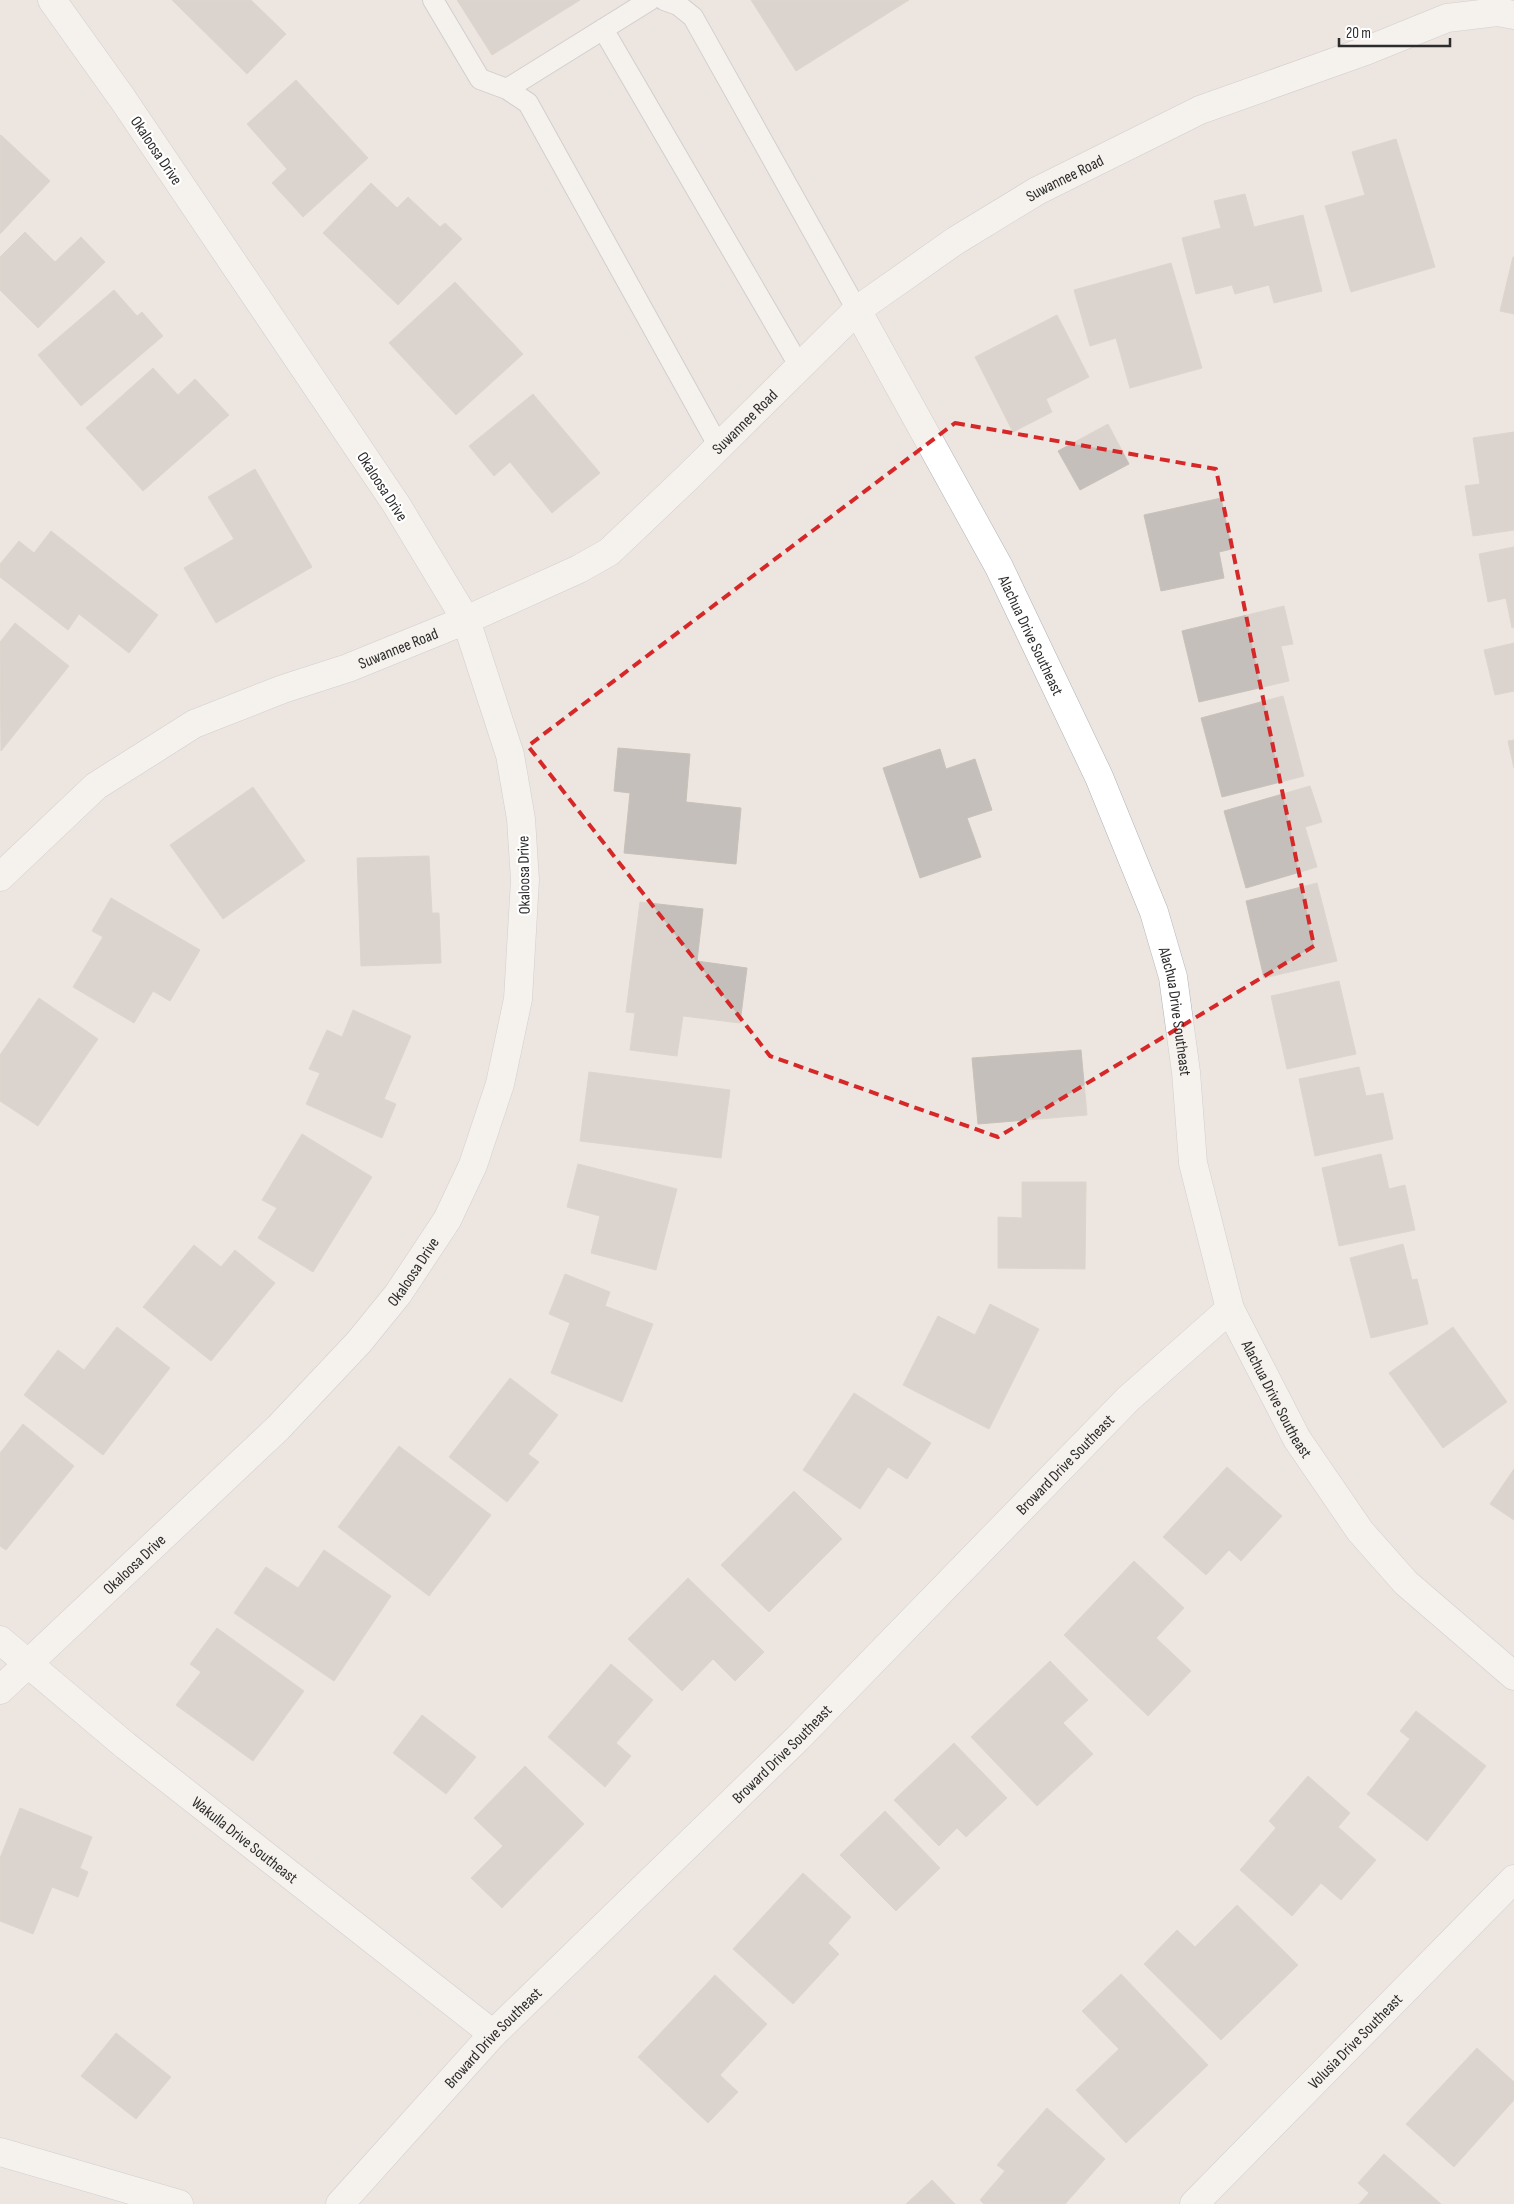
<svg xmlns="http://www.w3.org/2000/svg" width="1514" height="2204" font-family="'Sofia Sans Condensed',sans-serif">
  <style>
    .building { fill: #c5bfbb; stroke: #c8c1b9 }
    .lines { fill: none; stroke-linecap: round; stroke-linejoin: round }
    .lane-casing { stroke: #afb3bb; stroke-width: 22 }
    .street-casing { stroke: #afb3bb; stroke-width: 29 }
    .lane { stroke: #fff; stroke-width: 20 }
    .street { stroke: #fff; stroke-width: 28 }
    .marked { fill: none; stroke: #d62828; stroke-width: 4; stroke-dasharray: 10 6; stroke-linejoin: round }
    .labels { text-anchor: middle; stroke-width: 4.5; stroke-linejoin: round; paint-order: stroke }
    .street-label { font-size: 16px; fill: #2c2c2c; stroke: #fff }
  </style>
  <rect width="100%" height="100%" fill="#ede5df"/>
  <path class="building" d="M172 0H251L286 34 247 74Z
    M457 0H580L492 55Z
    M751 0H909L796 71Z
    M296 80 368 158 303 217 272 183 287 169 247 124Z
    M1 135 50 181 0 234V136Z
    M1396 139 1435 267 1351 292 1325 206 1365 195 1352 152Z
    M371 183 397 208 408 197 440 227 445 223 462 239 398 305 323 233Z
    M1245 194 1254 227 1303 215 1322 291 1274 303 1269 285 1235 294 1232 285 1196 294 1182 238 1221 228 1214 201Z
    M25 232 55 262 81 237 105 262 38 328 0 290V257Z
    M1513 257H1514V314L1500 311Z
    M1171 263 1202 368 1130 388 1116 338 1090 346 1074 290Z
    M455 282 523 354 456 415 389 343Z
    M114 290 137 316 142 312 163 336 81 406 38 355Z
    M1057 315 1089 377 1046 399 1052 412 1013 432 975 357Z
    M153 368 178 395 195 379 229 415 143 491 86 428Z
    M533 394 600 473 552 513 510 462 494 476 469 446Z
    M1108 424 1129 464 1080 490 1058 451Z
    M1514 432V530L1473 536 1465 486 1480 484 1473 438Z
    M255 469 312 567 216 623 184 568 234 539 208 497Z
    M1221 498 1232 549 1219 552 1224 578 1161 591 1144 515Z
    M51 531 158 615 129 653 79 614 68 630 0 577V564L19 541 34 553Z
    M1514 547V627L1512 628 1506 598 1488 602 1479 554Z
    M1284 606 1293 644 1281 646 1289 681 1199 702 1182 631Z
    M15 623 69 666 1 751 0 642Z
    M1514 643V691L1495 695 1484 650Z
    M1283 696 1304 776 1222 797 1201 718Z
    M1514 740V768L1508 741Z
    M618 748 690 754 686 802 741 808 736 864 624 853 630 793 614 791Z
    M940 749 946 769 975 759 992 810 967 818 981 857 920 878 883 768Z
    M1310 786 1322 822 1305 827 1317 867 1246 888 1224 811Z
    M253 787 305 861 223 919 170 845Z
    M429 856 432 913H439L441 963 361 966 357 858Z
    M1317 883 1337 961 1264 978 1246 901Z
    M111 898 200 950 170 1001 153 991 134 1023 73 987 103 937 92 931Z
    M640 902 703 909 697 961 747 968 740 1023 683 1016 677 1056 630 1050 635 1013 626 1012Z
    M1339 981 1356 1054 1287 1069 1271 996Z
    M39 998 98 1039 38 1126 0 1101V1055Z
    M353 1010 411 1036 384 1099 396 1104 382 1138 306 1104 320 1073 309 1069 327 1030 342 1037Z
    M1081 1050 1087 1115 978 1124 972 1058Z
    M1359 1067 1366 1096 1383 1093 1393 1139 1315 1156 1299 1079Z
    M589 1072 730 1090 721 1158 580 1141Z
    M302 1134 372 1177 313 1272 258 1238 277 1208 262 1200Z
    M1381 1154 1389 1189 1405 1185 1415 1230 1339 1246 1322 1168Z
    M578 1164 677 1189 656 1270 591 1253 600 1216 567 1207Z
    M1022 1182H1086L1085 1269 998 1268V1217L1022 1218Z
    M1403 1244 1412 1280 1417 1279 1428 1324 1371 1338 1350 1258Z
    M194 1245 221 1267 235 1250 275 1283 211 1361 143 1307Z
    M565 1274 610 1292 605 1306 653 1324 622 1402 551 1373 570 1323 549 1314Z
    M990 1304 1039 1329 989 1429 903 1385 938 1316 975 1335Z
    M117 1327 170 1368 103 1455 24 1395 58 1350 84 1370Z
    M1453 1327 1507 1402 1443 1448 1389 1373Z
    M510 1378 558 1415 528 1454 539 1462 507 1502 449 1457Z
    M854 1393 931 1443 907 1479 888 1467 860 1509 803 1470Z
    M23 1424 74 1466 6 1550 0 1546V1453Z
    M399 1446 491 1515 429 1596 338 1527Z
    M1227 1467 1282 1516 1241 1561 1229 1550 1206 1575 1163 1537Z
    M1514 1469V1520L1490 1504Z
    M794 1491 842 1539 769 1612 721 1565Z
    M324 1550 391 1596 334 1681 234 1613 266 1567 298 1588Z
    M1134 1561 1184 1608 1156 1638 1191 1671 1148 1716 1064 1635Z
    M688 1578 764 1652 735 1681 713 1659 682 1691 628 1639Z
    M217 1628 304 1691 253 1761 176 1705 201 1672 190 1664Z
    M1050 1661 1088 1700 1063 1723 1093 1754 1037 1806 971 1737Z
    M611 1664 653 1700 616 1743 631 1756 605 1787 548 1737Z
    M1416 1711 1486 1766 1427 1841 1367 1794 1410 1739 1400 1731Z
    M422 1715 476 1757 446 1794 393 1753Z
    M954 1743 1007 1798 966 1837 957 1828 939 1846 894 1800Z
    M525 1766 584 1824 502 1908 471 1878 503 1846 474 1818Z
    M1308 1776 1350 1813 1338 1827 1376 1860 1341 1900 1321 1883 1292 1916 1240 1870 1276 1828 1269 1821Z
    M20 1808 92 1837 80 1868 88 1872 78 1897 52 1887 33 1934 0 1921V1858Z
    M885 1811 940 1868 896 1911 840 1855Z
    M803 1873 851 1917 828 1943 839 1954 793 2004 733 1949Z
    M1237 1905 1298 1965 1221 2040 1144 1964 1177 1930 1195 1947Z
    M1121 1974 1208 2065 1126 2143 1076 2090 1119 2049 1082 2011Z
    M715 1975 767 2024 720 2075 738 2092 708 2123 638 2057Z
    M116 2033 171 2077 136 2119 81 2076Z
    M1477 2048 1514 2082V2100L1454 2167 1406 2124Z
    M1047 2108 1105 2159 1065 2204H984L980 2200 1005 2171 997 2165Z
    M1384 2154 1441 2204H1359L1369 2193 1358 2183Z
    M932 2180 955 2204H906Z"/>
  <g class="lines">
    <defs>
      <path id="lane" d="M433 0 480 79 507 89 528 103 719 447
        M664 0 678 5 693 17 857 310
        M603 29 800 367
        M507 89 650 0"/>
      <g id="street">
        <path id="s1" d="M857 310 999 567 1099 777 1154 912 1173 977 1186 1072 1193 1163 1230 1309 1297 1439 1360 1531 1406 1583 1514 1676"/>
        <path id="s2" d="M0 877 96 786 194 724 283 689 348 668 466 620 579 569 609 552 688 477 857 310 955 241 1037 191 1200 110 1368 50 1447 18 1497 12 1514 15"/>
        <path id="s3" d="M0 1640 126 1746 493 2034"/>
        <path id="s4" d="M0 1690 278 1428 359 1342 398 1294 447 1220 473 1165 500 1084 518 999 525 880 521 819 510 755 466 620 396 504 122 98 52 0"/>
        <path d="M0 2152 179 2204"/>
        <path id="s5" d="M340 2204 493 2034 797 1739 1128 1399 1230 1309"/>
        <path id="s6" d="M1194 2204 1514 1879"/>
      </g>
    </defs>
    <use href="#lane" class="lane-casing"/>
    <use href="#street" class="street-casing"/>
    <use href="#lane" class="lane"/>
    <use href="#street" class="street"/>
  </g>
  <path d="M0 0H1514V2204H0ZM955 423 1216 469 1314 946 998 1137 770 1056 528 746Z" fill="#ede5df" fill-opacity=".55" fill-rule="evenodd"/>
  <path class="marked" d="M955 423 1216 469 1314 946 998 1137 770 1056 528 746Z"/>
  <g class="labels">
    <g class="street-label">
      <text transform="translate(157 150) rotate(56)" y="6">Okaloosa Drive</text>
      <text dy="6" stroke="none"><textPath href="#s2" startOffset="1291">Suwannee Road</textPath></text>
      <text dy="6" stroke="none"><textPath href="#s2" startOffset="886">Suwannee Road</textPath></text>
      <text transform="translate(383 486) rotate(57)" y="6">Okaloosa Drive</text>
      <text dy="6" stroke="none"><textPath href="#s1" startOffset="369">Alachua Drive Southeast</textPath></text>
      <text dy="6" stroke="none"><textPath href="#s2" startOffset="466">Suwannee Road</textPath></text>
      <text transform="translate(523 875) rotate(-91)" y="6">Okaloosa Drive</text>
      <text dy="6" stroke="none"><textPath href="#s1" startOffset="774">Alachua Drive Southeast</textPath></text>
      <text dy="6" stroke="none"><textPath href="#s4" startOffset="589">Okaloosa Drive</textPath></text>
      <text dy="6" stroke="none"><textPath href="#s1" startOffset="1179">Alachua Drive Southeast</textPath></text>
      <text dy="6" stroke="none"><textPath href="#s5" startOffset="1036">Broward Drive Southeast</textPath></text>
      <text dy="6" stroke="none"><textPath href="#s4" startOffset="184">Okaloosa Drive</textPath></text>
      <text dy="6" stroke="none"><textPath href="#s5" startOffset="631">Broward Drive Southeast</textPath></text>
      <text dy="6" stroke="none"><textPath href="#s3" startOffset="316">Wakulla Drive Southeast</textPath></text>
      <text dy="6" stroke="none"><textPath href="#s5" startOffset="226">Broward Drive Southeast</textPath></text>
      <text dy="6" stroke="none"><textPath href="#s6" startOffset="229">Volusia Drive Southeast</textPath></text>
    </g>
  </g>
  <path d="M1339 38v8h111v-8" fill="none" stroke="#2c2c2c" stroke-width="2.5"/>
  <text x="1346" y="38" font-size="15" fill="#2c2c2c" stroke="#ffffff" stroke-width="4" paint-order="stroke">20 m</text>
</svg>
